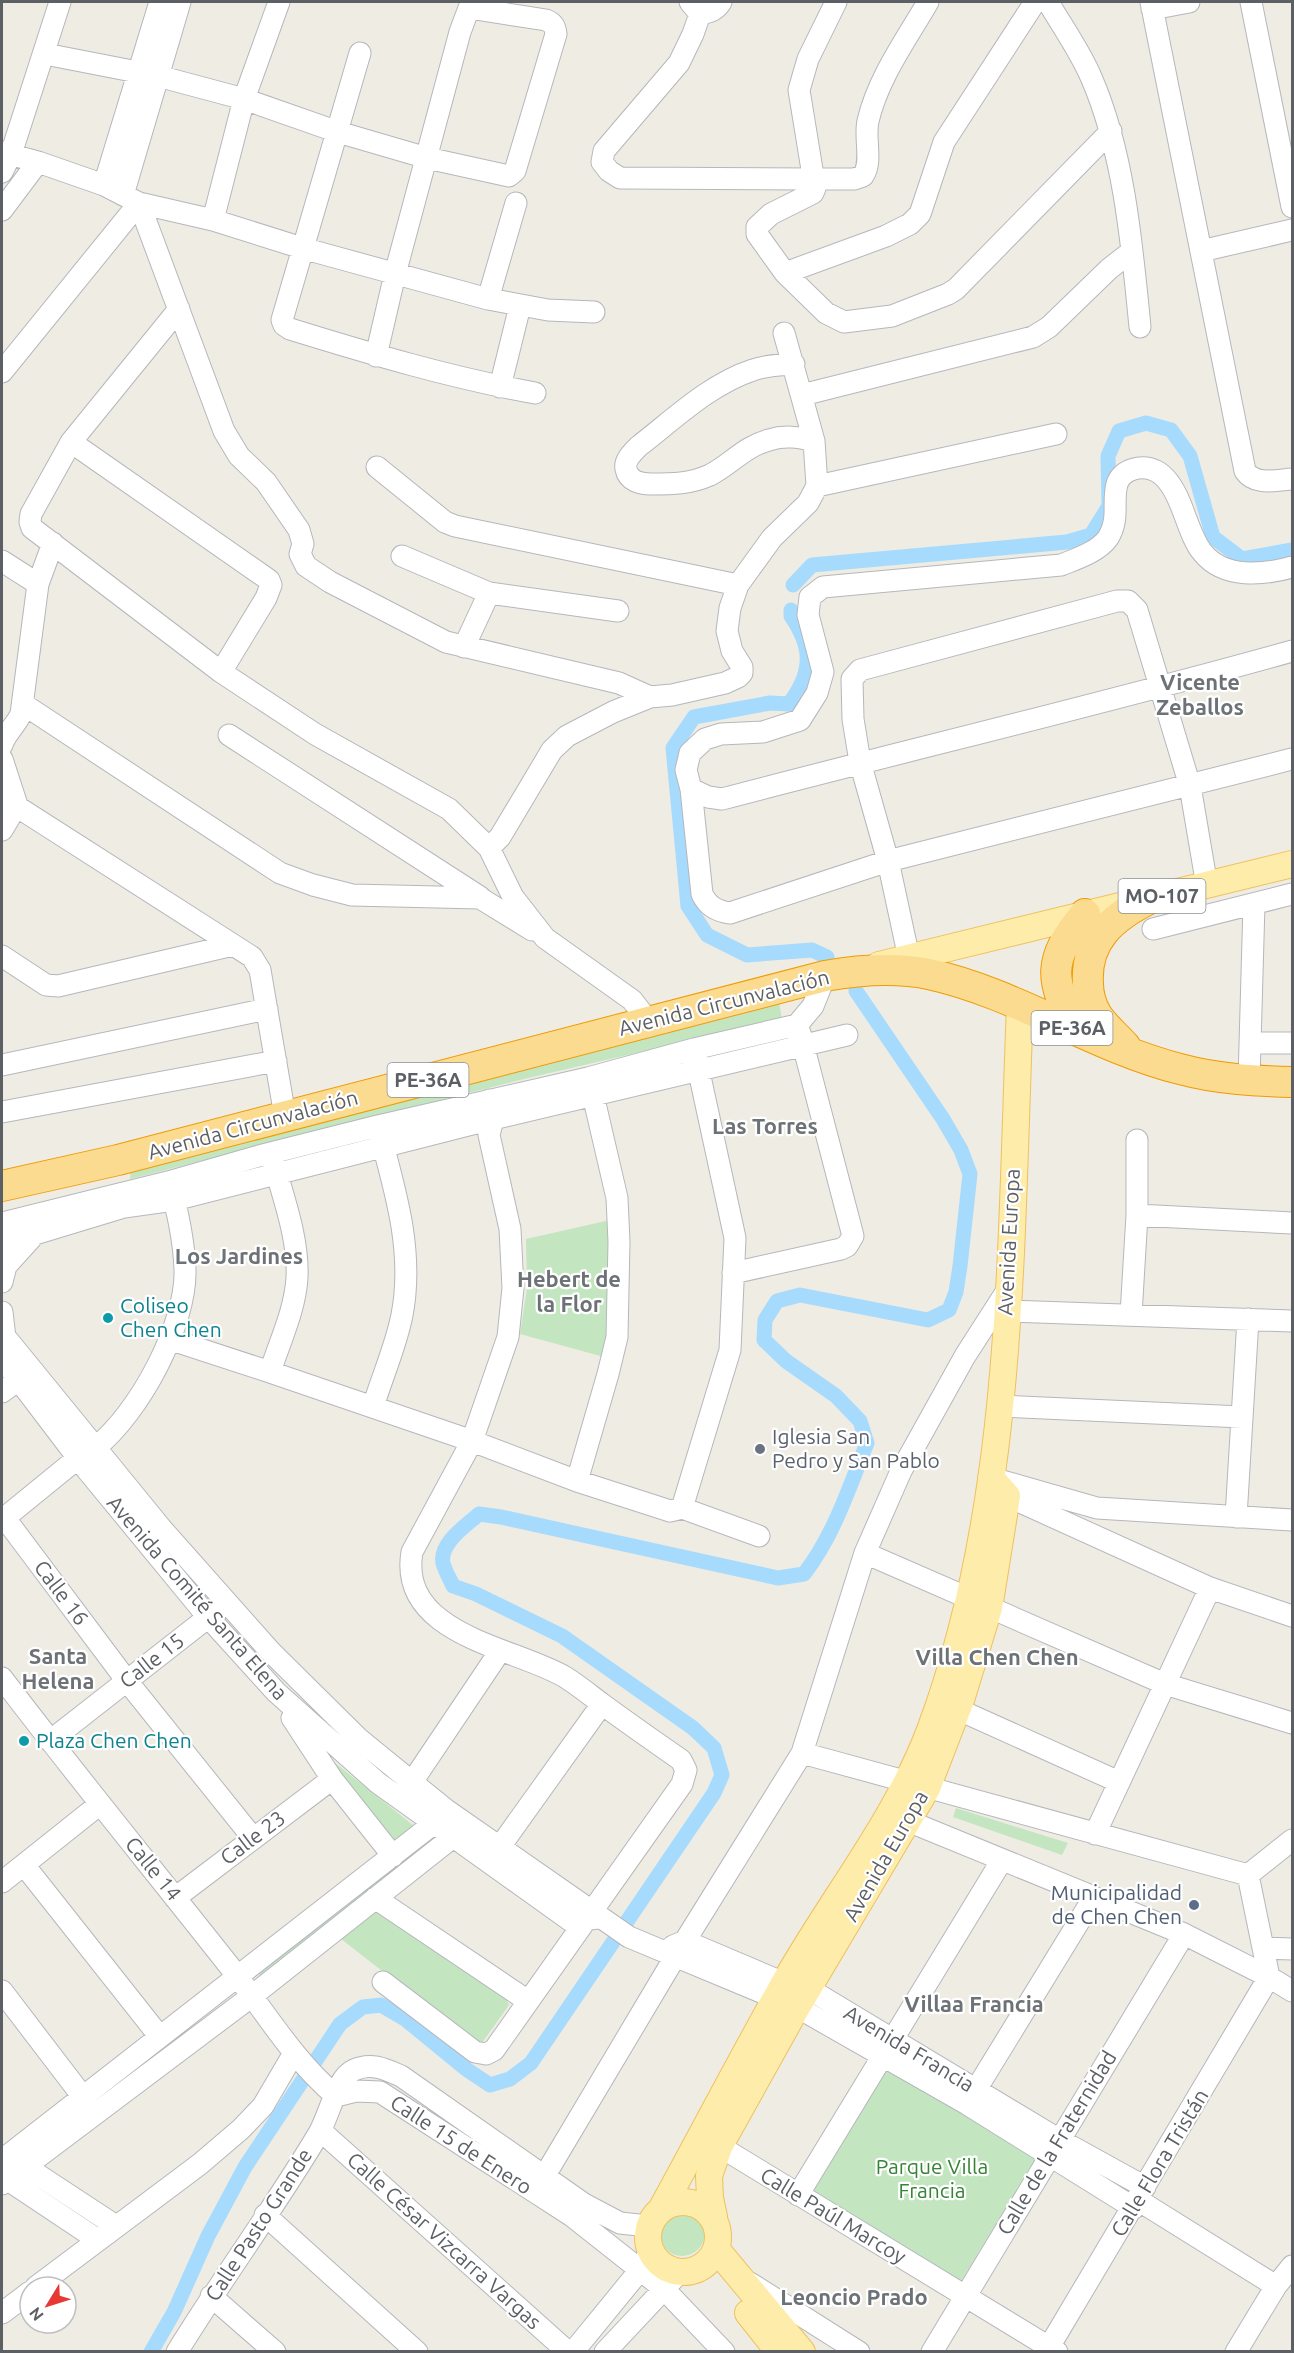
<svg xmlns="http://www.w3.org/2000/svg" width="1294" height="2353" font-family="Ubuntu,sans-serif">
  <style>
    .green { fill: #c3e6c1 }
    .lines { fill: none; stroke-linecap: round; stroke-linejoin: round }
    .canal { stroke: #a6dbfe; stroke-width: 15 }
    .minor-casing { stroke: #b5b7bb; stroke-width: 23 }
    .major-casing { stroke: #efc05d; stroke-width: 28 }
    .highway-casing { stroke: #ef9b04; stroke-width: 32 }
    .minor { stroke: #fff; stroke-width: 21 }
    .major { stroke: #feedaa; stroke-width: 26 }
    .highway { stroke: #fbdb8f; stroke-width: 30 }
    .culture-dot { fill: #0f9aa8; stroke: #fff; stroke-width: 2 }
    .worship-dot { fill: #6b7280; stroke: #fff; stroke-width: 2 }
    .service-dot { fill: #5c6f8a; stroke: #fff; stroke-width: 2 }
    .labels { text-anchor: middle; stroke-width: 4.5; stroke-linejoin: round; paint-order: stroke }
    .shield { fill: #fff; stroke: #8d9093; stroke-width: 1.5 }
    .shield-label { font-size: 20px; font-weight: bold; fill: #5c6065 }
    .street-label { font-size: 21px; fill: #5c6065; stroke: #fff }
    .culture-label { font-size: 21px; fill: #0d838f; stroke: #fff; text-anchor: start }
    .worship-label { font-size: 21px; fill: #5b616d; stroke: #fff; text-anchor: start }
    .service-label { font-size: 21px; fill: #4e5e75; stroke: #fff; text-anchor: end }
    .park-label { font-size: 21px; fill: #368236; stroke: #fff }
    .neighbourhood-label { font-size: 22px; font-weight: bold; fill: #6d7277; stroke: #fff }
  </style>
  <rect width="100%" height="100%" fill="#efece4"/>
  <path class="green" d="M779 1002 782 1019 524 1079 130 1179 131 1162Z
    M610 1220 608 1344 604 1357 520 1334 527 1288 526 1239Z
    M329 1758 413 1825 412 1829 390 1844Z
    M956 1808 1068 1843 1062 1855 953 1817Z
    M430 1840 432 1843 261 1977 258 1973Z
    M375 1904 506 1999 509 2005 482 2043 477 2045 336 1935Z
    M887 2068 1036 2158 961 2281 811 2189Z
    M659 2233a23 23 0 1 1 46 0a23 23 0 1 1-46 0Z"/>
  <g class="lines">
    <path class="canal" d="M793 585 812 565 1067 542 1091 535 1109 506 1108 456 1119 431 1146 423 1171 430 1190 456 1213 537 1242 559 1292 550
      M791 610V616C813 648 813 672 789 704L770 703 694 717 673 748 688 906 707 935 747 955 812 950 827 957
      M151 2352 174 2312 208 2236 245 2167 340 2024 363 2007 381 2005 405 2019 466 2069 490 2085 510 2079 531 2063 714 1793 722 1775 714 1748 693 1728 562 1636 476 1594 453 1586C450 1579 445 1571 443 1563 439 1543 467 1525 479 1514L501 1517 778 1578 804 1574C834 1535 849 1488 867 1443L860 1421 836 1396 786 1361 764 1340 765 1320 777 1301 800 1295 928 1320 949 1310 956 1292 960 1266 970 1174 961 1150 943 1119 856 991"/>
    <defs>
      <path id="minor" d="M690 2 700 14C709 12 716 11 721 2
        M836 2 808 59 799 90 815 188 813 193 771 214 757 227V234L785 273 826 313 844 322 892 316 948 294 956 289 1111 131
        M1048 2C1062 26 1080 51 1091 77 1124 152 1132 245 1140 327
        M1151 2 1245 471C1255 486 1277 480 1292 479
        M1251 2 1292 207
        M1152 9 1189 2
        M700 14 693 34 679 63 604 151 602 162 609 171 620 178 812 179H854L863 176C873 162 864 138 868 121 878 78 906 40 928 2
        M360 53 282 320 284 325 290 329C371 354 452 378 535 393
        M45 54 158 76 244 99 338 132 427 158 509 176 515 171 556 34C555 26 553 23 546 20L469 8
        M2 152 38 162 104 185 139 203 213 220 302 248 488 299 516 203
        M2 172 11 154 60 2
        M104 185 160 2
        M123 195 180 2
        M2 210 38 162
        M213 220 244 99 279 2
        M1201 251 1292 230
        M785 273 886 236 910 224 920 214 944 142 1035 2
        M488 299 548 310 594 312
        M179 309 71 442 31 514 30 522 32 528 221 672 315 734 449 809 489 848 513 897 545 938 632 1000 649 1022
        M376 356 395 274 460 32 469 8 475 2
        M794 364C781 365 766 365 753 370 710 384 674 419 639 446 633 452 624 460 626 469 628 481 641 484 651 484 672 484 690 484 710 475 730 465 745 446 769 440 785 435 798 437 814 441
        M2 372 139 203 224 431 239 456 266 482 299 530 303 544 300 554 306 566 330 582 446 642 619 683 650 697
        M500 387 520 306
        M802 395 1033 337 1049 327 1109 269 1132 251
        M71 442 269 580 271 585 266 598 221 672
        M377 467 445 522 455 526 738 585
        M817 486 1056 434
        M402 556 489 593 618 611
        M2 561 38 584
        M1292 567C1264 575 1224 579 1203 553 1193 542 1186 517 1180 503 1175 491 1168 477 1156 471 1142 464 1122 469 1117 484 1112 502 1120 519 1108 538 1098 552 1076 559 1061 565L823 587 810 597 808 615 823 672 817 693 800 720 763 732 721 734 705 739 690 753 686 770 691 789 708 797 722 799C912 749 1103 704 1292 651
        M464 647 489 593
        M23 704 280 873 313 885 352 895 480 898 532 930
        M229 735 480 897
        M2 745C5 734 16 725 21 714L38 584 53 543
        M2 759 17 805 2 830
        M691 789 702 894C708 906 716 911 730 913L888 861 1292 759
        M2 797 252 957 260 970 285 1116
        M489 848 500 837 552 750 567 736 613 712 650 697 672 695 725 683 738 677 742 673V667L732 651 727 631 730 608 738 585 772 538 808 503 817 486 814 441 784 333
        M1153 929 1292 894
        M2 956 46 985 58 986 233 945
        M909 958 888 861 860 762 853 719 852 679 860 670 1117 601H1128L1137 610 1190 786 1207 886
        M1251 1043H1292
        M2 1065 267 1009
        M1249 1080 1254 904
        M2 1112 276 1061
        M1137 1215 1292 1223
        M2 1223 168 1182 259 1156 378 1126 588 1078 694 1049 797 1025 813 1006 825 976
        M2 1244 124 1207 174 1200 468 1125 847 1035
        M733 1273 841 1249 847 1246 853 1236 800 1033
        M2 1282 6 1266 35 1234
        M1006 1311 1292 1321
        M2 1312 5 1338
        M1131 1315 1137 1215V1140
        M2 1333 161 1528 271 1652 359 1739 445 1809 629 1937 797 2007 967 2104 1134 2208
        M169 1339 270 1372 472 1441 577 1481 670 1511 682 1508 759 1536
        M2 1358 87 1470 208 1617 276 1692 378 1783 571 1921 598 1918
        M270 1372C280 1341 295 1310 297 1278 299 1239 283 1197 273 1160
        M2 1392 30 1371
        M999 1406 1242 1417
        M373 1407C382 1377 396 1346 402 1315 414 1253 396 1193 380 1134
        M96 1447C139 1413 187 1324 185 1269 184 1244 178 1210 170 1187
        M995 1479 1097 1508 1292 1520
        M577 1481 608 1374 617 1337 619 1242 617 1198 590 1082
        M992 1492 1007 1496 1210 1588 1292 1616
        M682 1508 730 1350 735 1238 696 1058
        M4 1517 127 1681 253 1838
        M1236 1517 1248 1319
        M2 1520 78 1458
        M865 1553 1165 1684 1292 1723
        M2 1678C75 1774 152 1868 227 1963 263 2008 292 2059 336 2096
        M957 1709 1119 1782
        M292 1718 332 1779 393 1856
        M50 1741 220 1608
        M802 1753 1248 1875
        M412 1782 500 1651
        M908 1821 1184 1934 1269 1977 1292 1991
        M1095 1834 1210 1588
        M499 1848 602 1704
        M24 1865 160 2037
        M2 1882 100 1804
        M175 1898 332 1779
        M375 1898 528 2001
        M673 1946 685 1941 784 1983 809 1989 1058 2139 1145 2187
        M1263 1948 1292 1949
        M1269 1977 1248 1875 1292 1840
        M383 1982 475 2052 486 2054 494 2050 682 1784 686 1770 681 1760C655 1742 628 1723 602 1704 590 1695 578 1685 565 1677 514 1647 398 1635 412 1552L472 1441 508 1337 513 1288 510 1229 489 1135 493 1119 489 1100
        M2 1991 83 2097
        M336 2096 356 2091 380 2092 572 2216 663 2288 724 2352
        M969 2101 1094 1897
        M321 2131 568 2352
        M706 2138 1057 2352
        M14 2159 116 2226
        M2 2160 433 1824 441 1814
        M2 2176 98 2240
        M2 2184 252 1996 453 1837 461 1828
        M535 2192 675 1957 802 1753 865 1553 901 1471 965 1356 1008 1289
        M798 2195 1002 1860
        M1138 2200 1276 2286
        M265 2215 417 2352
        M750 2283 859 2352
        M36 2287 200 2164 241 2129 263 2106 294 2053
        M211 2296 275 2352
        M2 2313 30 2292
        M1049 2347 1269 1977
        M177 2352C223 2277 275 2207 319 2133 329 2116 337 2077 354 2070 371 2062 385 2069 401 2076L584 2204 620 2223 648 2226
        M573 2352 640 2270 650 2252
        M605 2352 679 2273
        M932 2352 1184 1934
        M1236 2352 1276 2286 1292 2266"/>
      <path id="major" d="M879 965 1292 864
        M648 2237a35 35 0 1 1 70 0a35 35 0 1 1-70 0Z
        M663 2206C704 2131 744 2054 786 1980 833 1897 896 1820 930 1730 1015 1503 1010 1246 1020 1006
        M714 2217 710 2198 709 2176 719 2147 797 2007 927 1788 961 1700 989 1608 1007 1496 991 1478
        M717 2250 802 2352
        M748 2313 779 2352"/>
      <path id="highway" d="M1077 1030C1049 980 1047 960 1085 914
        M1125 1046C1116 1036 1104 1026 1097 1015 1091 1006 1088 993 1088 984 1085 940 1113 917 1149 899
        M2 1186 118 1160 825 976C858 970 895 967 929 974 1016 993 1093 1047 1180 1069 1217 1079 1254 1081 1292 1082"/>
    </defs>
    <use href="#minor" class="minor-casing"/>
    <use href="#major" class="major-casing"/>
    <use href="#highway" class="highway-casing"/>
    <use href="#minor" class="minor"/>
    <use href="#major" class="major"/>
    <use href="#highway" class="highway"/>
  </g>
  <g class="culture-dot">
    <circle cx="108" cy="1318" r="6"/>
    <circle cx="24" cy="1741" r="6"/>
  </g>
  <circle class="worship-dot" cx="760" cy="1449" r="6"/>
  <circle class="service-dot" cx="1194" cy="1905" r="6"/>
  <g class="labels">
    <g class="shield">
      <rect x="1118.5" y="879" width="87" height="34" rx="4.5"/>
      <rect x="1031.5" y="1011" width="81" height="34" rx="4.5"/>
      <rect x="387.5" y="1063" width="81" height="34" rx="4.5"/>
    </g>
    <g class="shield-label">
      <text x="1162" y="903">MO-107</text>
      <text x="1072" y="1035">PE-36A</text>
      <text x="428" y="1087">PE-36A</text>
    </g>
    <g class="street-label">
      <text transform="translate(724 1003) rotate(-14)" y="7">Avenida Circunvalación</text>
      <text transform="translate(253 1125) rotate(-15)" y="7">Avenida Circunvalación</text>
      <text transform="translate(1009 1242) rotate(-87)" y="7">Avenida Europa</text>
      <text transform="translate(61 1593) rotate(53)" y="7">Calle 16</text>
      <text transform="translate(197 1598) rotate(49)" y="7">Avenida Comité Santa Elena</text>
      <text transform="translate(152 1661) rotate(-38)" y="7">Calle 15</text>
      <text transform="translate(253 1838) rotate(-37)" y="7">Calle 23</text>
      <text transform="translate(886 1856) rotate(-60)" y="7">Avenida Europa</text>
      <text transform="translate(153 1869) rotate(51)" y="7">Calle 14</text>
      <text transform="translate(909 2049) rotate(31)" y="7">Avenida Francia</text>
      <text transform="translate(1057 2143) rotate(-59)" y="7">Calle de la Fraternidad</text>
      <text transform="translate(461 2145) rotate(33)" y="7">Calle 15 de Enero</text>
      <text transform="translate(1160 2163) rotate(-59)" y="7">Calle Flora Tristán</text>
      <text transform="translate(833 2216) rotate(31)" y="7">Calle Paúl Marcoy</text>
      <text transform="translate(259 2225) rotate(-57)" y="7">Calle Pasto Grande</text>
      <text transform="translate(444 2241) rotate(42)" y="7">Calle César Vizcarra Vargas</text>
    </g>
    <g class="culture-label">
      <text x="120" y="1313">Coliseo<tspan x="120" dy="24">Chen Chen</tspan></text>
      <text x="36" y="1748">Plaza Chen Chen</text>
    </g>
    <g class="worship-label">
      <text x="772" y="1444">Iglesia San<tspan x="772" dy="24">Pedro y San Pablo</tspan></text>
    </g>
    <g class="service-label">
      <text x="1182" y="1900">Municipalidad<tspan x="1182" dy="24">de Chen Chen</tspan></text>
    </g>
    <g class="park-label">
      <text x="932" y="2174">Parque Villa<tspan x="932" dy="24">Francia</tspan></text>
    </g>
    <g class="neighbourhood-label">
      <text x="1200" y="690">Vicente<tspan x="1200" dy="25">Zeballos</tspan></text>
      <text x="765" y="1134">Las Torres</text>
      <text x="239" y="1264">Los Jardines</text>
      <text x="569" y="1287">Hebert de<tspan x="569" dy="25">la Flor</tspan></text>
      <text x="58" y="1664">Santa<tspan x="58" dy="25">Helena</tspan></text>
      <text x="997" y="1665">Villa Chen Chen</text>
      <text x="974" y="2012">Villaa Francia</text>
      <text x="854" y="2305">Leoncio Prado</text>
    </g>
  </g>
  <rect width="1294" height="2353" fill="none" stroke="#5c6065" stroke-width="6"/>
  <g transform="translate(48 2305) rotate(232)"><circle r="28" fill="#ffffff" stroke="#bebfc1" stroke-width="1.5"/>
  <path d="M0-4.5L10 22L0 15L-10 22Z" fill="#e63933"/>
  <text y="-9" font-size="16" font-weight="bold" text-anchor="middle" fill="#5c6065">N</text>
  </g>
</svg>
